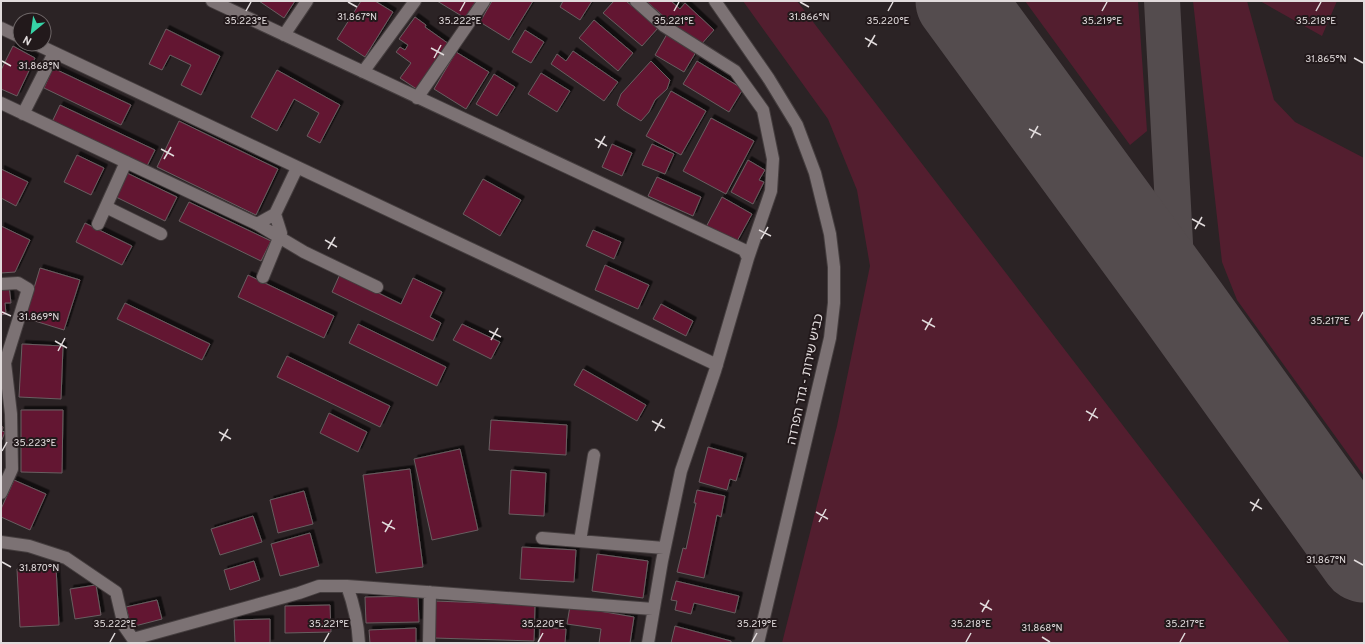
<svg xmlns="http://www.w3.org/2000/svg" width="1365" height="644" font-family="Overpass,'Noto Sans Hebrew',sans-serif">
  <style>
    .green { fill: #531e2f }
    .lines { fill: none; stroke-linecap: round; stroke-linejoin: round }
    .taxiway { stroke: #544c4e; stroke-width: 36 }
    .runway { stroke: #544c4e; stroke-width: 89 }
    .building { fill: #631633; stroke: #685e60; filter: url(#shadow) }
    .minor-casing { stroke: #453e3f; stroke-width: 14 }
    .minor { stroke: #7c7274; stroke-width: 12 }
    .ticks { fill: none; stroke: #e1dbdc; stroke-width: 1.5 }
    .labels { text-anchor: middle; stroke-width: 4; stroke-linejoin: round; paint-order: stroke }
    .street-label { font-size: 13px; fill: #e1dbdc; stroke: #22191b }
    .ticks-label { font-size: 10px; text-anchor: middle; fill: #e1dbdc; stroke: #22191b; stroke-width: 4; stroke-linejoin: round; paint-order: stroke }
  </style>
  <defs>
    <filter id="shadow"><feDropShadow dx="3.5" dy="-3.5" stdDeviation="0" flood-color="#0009"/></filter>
  </defs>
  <rect width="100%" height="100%" fill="#2b2325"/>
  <path class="green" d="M743 1H797L1290 643H782L837 426 870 266 857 190 828 119Z
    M1025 1H1138L1147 131 1130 145Z
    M1193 1H1247L1274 100 1295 122 1364 158V476L1237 300 1222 262Z
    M1260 1H1337L1322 36Z"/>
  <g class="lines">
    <path class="taxiway" d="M1162 1 1178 299"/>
    <path class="runway" d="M960 1 1178 299 1364 558"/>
  </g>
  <path class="building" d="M259 1H295L284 18Z
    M361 1H375L393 12 365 57 337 39Z
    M437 1H476L465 18Z
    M492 1H533L509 40 480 22Z
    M563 1H592L580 20 560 7Z
    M614 1H626L658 28 642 46 603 13Z
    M646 1H671L680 9 685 3 714 30 699 47Z
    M415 17 426 25 425 27 449 44 418 90 400 78 411 63 396 52 400 47 405 50 408 45 399 39Z
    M594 20 633 53 618 71 579 38Z
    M166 29 220 56 201 95 181 85 191 65 170 55 162 70 149 64Z
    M525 30 544 42 531 63 512 52Z
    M667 34 696 52 684 72 655 55Z
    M13 46 35 58 17 96 1 89V70Z
    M573 51 618 82 604 101 551 64 557 54 566 61Z
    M456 52 489 72 466 109 434 89Z
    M651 61 670 80 667 89 655 100 649 112 641 121 623 110 617 105 621 94Z
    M697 61 743 89 729 112 683 84Z
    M53 68 131 105 121 125 44 88Z
    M277 70 340 105 320 143 307 136 319 113 294 99 277 131 251 117Z
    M541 73 570 91 557 112 528 94Z
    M494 74 515 87 497 116 476 104Z
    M671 91 706 111 681 155 646 136Z
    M60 105 155 150 146 168 52 122Z
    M711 118 754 141 726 194 683 171Z
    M179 121 278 169 256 215 157 167Z
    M612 144 632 153 622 176 602 167Z
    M652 144 674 154 665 174 642 165Z
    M77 155 104 168 91 195 64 182Z
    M748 160 765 170 759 180 764 182 753 204 731 192Z
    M1 169 28 182 16 206 1 198Z
    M127 173 177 197 165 221 116 197Z
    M657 177 701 197 693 216 648 196Z
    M483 179 521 200 500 236 463 214Z
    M722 197 752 214 736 243 706 227Z
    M189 202 271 241 261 261 179 221Z
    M85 223 132 246 122 265 76 242Z
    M1 226 30 240 15 272 1 273Z
    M593 230 621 242 614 259 586 246Z
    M605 265 649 285 638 309 595 290Z
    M40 268 80 280 64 330 25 318Z
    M340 274 401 304 413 278 442 292 430 317 441 323 433 341 332 292Z
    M248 275 334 316 324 338 238 297Z
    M9 286 11 303H5L6 314 1 315V287Z
    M125 303 210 344 202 360 117 319Z
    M661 304 693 321 686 336 653 319Z
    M358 324 446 367 437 386 349 343Z
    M462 324 500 342 491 359 453 340Z
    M22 344 63 346 61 399 19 397Z
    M287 356 390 406 380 427 277 377Z
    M583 369 646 405 637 421 574 385Z
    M21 410H63L62 473 21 472Z
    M329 413 367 432 358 452 320 433Z
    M491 420 567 425 566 455 489 450Z
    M1 426 3 427 2 431 5 432 1 442Z
    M708 447 743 457 736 481 730 479 727 490 699 482Z
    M460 449 478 530 432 540 414 459Z
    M410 469 423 567 376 573 363 475Z
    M511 470 546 473 544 516 509 514Z
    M14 480 46 494 30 530 1 517V509Z
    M697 490 725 496 721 517 717 515 704 578 677 572 683 548 686 549 696 503H694Z
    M304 491 313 524 278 533 270 500Z
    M253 516 262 542 220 555 211 529Z
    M310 533 319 566 280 576 271 544Z
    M522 547 576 550 574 582 520 579Z
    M597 554 648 561 643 598 592 591Z
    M254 561 260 580 230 590 224 570Z
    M56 567 59 625 20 627 17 569Z
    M676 581 739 596 735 613 694 603 691 614 675 610 677 601 671 600Z
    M96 585 101 615 75 619 70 589Z
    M418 596 419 622 366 623 365 597Z
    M157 600 162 619 131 627 126 607Z
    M435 601 535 605 534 641 434 638Z
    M330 605 331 632 285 633V606Z
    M570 606 634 617 630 643H599L601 629 567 624Z
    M270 619V643H235L234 620Z
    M675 626 731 641V643H671Z
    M540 627 566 629 565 643H539Z
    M416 628V643H370L369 630Z"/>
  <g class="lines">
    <defs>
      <path id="minor" d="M212 1 744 250 748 258 715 371 681 471 662 561 648 643
        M636 1 664 26 735 71 763 110 773 159 771 191 748 258
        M715 1 769 79 797 125 815 173 830 234 834 267V303L830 338 758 643
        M1 28 20 37
        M284 35 307 1
        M36 44 717 365
        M363 72 415 1
        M417 98 484 1
        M1 103 257 224 304 252 377 287
        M23 114 54 53
        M106 207 161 234
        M98 224 126 162
        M257 224 275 214 297 168
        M263 277 281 233 275 214
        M1 284 18 283 28 289 5 363 11 414 12 469 1 493
        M542 538 664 548
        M580 541 594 455
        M1 542 29 546 66 558 116 592 124 626 133 639 299 593 319 586H347L653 609
        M347 586C354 605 358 623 359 643
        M429 643 430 592"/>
    </defs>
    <use href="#minor" class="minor-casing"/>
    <use href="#minor" class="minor"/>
  </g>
  <path class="ticks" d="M348 2 357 7M800 2 809 7M246 11 251 2M460 11 465 2M674 11 679 2M888 11 893 2M1102 11 1107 2M1316 11 1321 2M865 38 877 45M868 47 875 35M431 48 444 55M434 58 441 45M1354 58 1363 63M2 61 11 66M1029 129 1041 135M1031 138 1038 126M595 139 607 146M598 148 605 136M161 149 174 156M164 159 171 147M1192 219 1205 226M1195 229 1202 217M759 230 771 236M761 239 768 227M325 240 337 247M328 249 335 237M2 312 11 316M922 320 935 327M1358 321 1363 312M925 330 932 318M489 331 501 337M491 340 498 328M55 341 67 348M58 351 65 338M1086 411 1098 418M652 421 665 428M1089 421 1096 408M655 431 662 419M219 432 231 439M221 441 228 429M2 451 7 442M1250 502 1262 509M1252 511 1259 499M816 512 828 519M382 522 395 529M819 522 826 509M385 532 392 520M1354 560 1363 565M2 562 11 567M980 603 992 610M982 612 989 600M1042 637 1050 642M110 642 115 633M324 642 329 633M538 642 543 633M752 642 757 633M966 642 971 633M1180 642 1185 633"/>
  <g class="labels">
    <g class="street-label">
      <text transform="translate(804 379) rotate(-78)" y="5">כביש שירות - גדר הפרדה</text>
    </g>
  </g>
  <g class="ticks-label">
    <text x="809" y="20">31.866°N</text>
    <text x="357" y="20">31.867°N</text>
    <text x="246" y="24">35.223°E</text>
    <text x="460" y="24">35.222°E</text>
    <text x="674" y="24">35.221°E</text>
    <text x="888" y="24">35.220°E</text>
    <text x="1102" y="24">35.219°E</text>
    <text x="1316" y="24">35.218°E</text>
    <text x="1326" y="62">31.865°N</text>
    <text x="39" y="69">31.868°N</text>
    <text x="39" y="320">31.869°N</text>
    <text x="1330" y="324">35.217°E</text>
    <text x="35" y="446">35.223°E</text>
    <text x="1326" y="563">31.867°N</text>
    <text x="39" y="571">31.870°N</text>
    <text x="115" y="627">35.222°E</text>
    <text x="329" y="627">35.221°E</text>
    <text x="543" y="627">35.220°E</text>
    <text x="757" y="627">35.219°E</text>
    <text x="971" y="627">35.218°E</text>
    <text x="1185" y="627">35.217°E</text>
    <text x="1042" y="631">31.868°N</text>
  </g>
  <rect width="1365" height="644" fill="none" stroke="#e1dbdc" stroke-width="4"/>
  <g transform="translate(32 32) rotate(209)"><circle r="19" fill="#22191b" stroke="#6e6768"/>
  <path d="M0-3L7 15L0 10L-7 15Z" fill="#36d4a7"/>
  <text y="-6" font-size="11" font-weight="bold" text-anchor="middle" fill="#e1dbdc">N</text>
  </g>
</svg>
